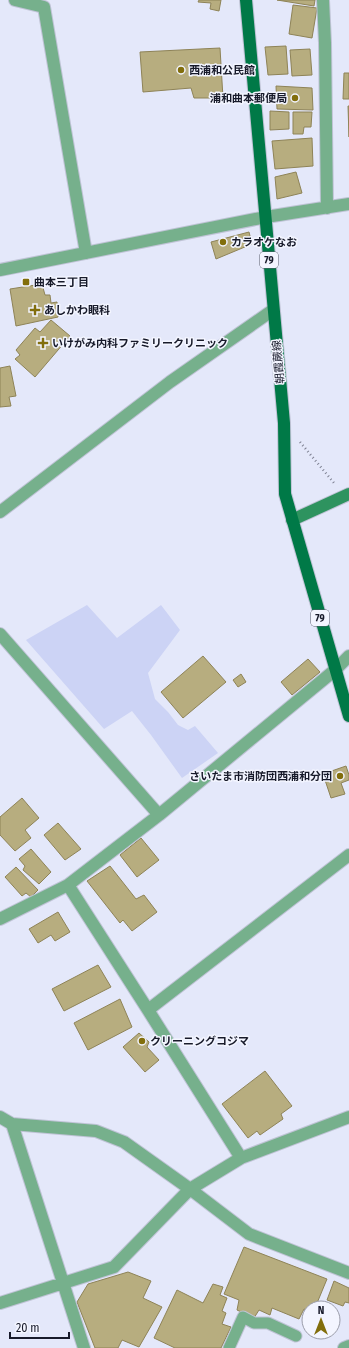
<svg xmlns="http://www.w3.org/2000/svg" width="349" height="1348" font-family="'Fira Sans Condensed','Noto Sans JP',sans-serif">
  <style>
    .green { fill: #ccd3f5 }
    .building { fill: #b7ad7f; stroke: #8e8357 }
    .lines { fill: none; stroke-linecap: round; stroke-linejoin: round }
    .service-casing { stroke: #bfc3d5; stroke-width: 13 }
    .minor-casing { stroke: #bfc3d5; stroke-width: 14 }
    .secondary-casing { stroke: #bfc3d5; stroke-width: 14 }
    .primary-casing { stroke: #bfc3d5; stroke-width: 14 }
    .path { stroke: #7e8192; stroke-width: 2.5; stroke-dasharray: 1 3; stroke-linecap: butt }
    .service { stroke: #76b08c; stroke-width: 11 }
    .minor { stroke: #76b08c; stroke-width: 12 }
    .secondary { stroke: #2e935f; stroke-width: 12 }
    .primary { stroke: #007947; stroke-width: 12 }
    .poi-dot { fill: #826e0c; stroke: #f3f5ff; stroke-width: 1.5 }
    .labels { text-anchor: middle; stroke-width: 3; stroke-linejoin: round; paint-order: stroke }
    .shield { fill: #f3f5ff; stroke: #595c6a; stroke-width: 1 }
    .shield-label { font-size: 10px; font-weight: bold; fill: #171a2a }
    .poi-label { font-size: 11px; font-weight: bold; fill: #171a2a; stroke: #f3f5ff; text-anchor: start }
    .street-label { font-size: 11px; fill: #171a2a; stroke: #f3f5ff }
  </style>
  <rect width="100%" height="100%" fill="#e4e8fa"/>
  <path class="green" d="M87 605 117 638 161 605 180 630 148 673 155 699 168 712 178 725 188 730 195 726 218 753 182 778 151 735 132 711 104 729 26 640Z"/>
  <path class="building" d="M199 0H221L219 11 210 9 211 3 198 2Z
    M277 0H315L314 6Z
    M293 5 317 8 312 38 289 34Z
    M286 46 288 74 268 75 265 47Z
    M220 48 223 98H194L191 88 143 92 140 52Z
    M310 49 312 75 292 76 290 50Z
    M344 73H349V99H343Z
    M276 86 312 88 313 110 277 109Z
    M348 106H349V137Z
    M270 111 289 112V129L270 130Z
    M293 112H312L311 127H304L303 134H293Z
    M312 138 313 166 275 169 272 141Z
    M296 172 302 193 277 199 275 177Z
    M249 232 252 244 216 259 211 242Z
    M42 284 45 295H50L51 303 57 302 58 317 16 326 10 289Z
    M51 320 70 336 35 377 15 359 20 355 16 350 35 328 40 332Z
    M10 366 16 396 9 397 11 406 0 407V368Z
    M203 656 226 682 183 718 161 692Z
    M308 659 320 672 292 695 281 682Z
    M241 674 246 682 238 687 233 680Z
    M346 766 349 775V780L341 783 345 794 331 798 323 774Z
    M22 798 39 818 25 830 31 838 15 851 0 835V817Z
    M58 823 81 849 65 860 44 835Z
    M141 838 159 860 137 877 120 855Z
    M31 849 51 872 39 884 23 870 25 866 19 859Z
    M110 866 136 899 144 895 157 912 132 931 123 920 120 923 87 881Z
    M16 867 38 890 31 897 26 893 22 896 5 877Z
    M58 912 70 932 55 941 51 935 38 943 29 929Z
    M98 965 111 987 64 1011 52 989Z
    M120 999 132 1027 88 1050 74 1023Z
    M139 1033 149 1042 147 1047 159 1060 145 1072 123 1047Z
    M265 1071 292 1106 281 1114 283 1119 260 1135 257 1131 248 1138 222 1104Z
    M244 1247 327 1279 315 1308H309V1311L304 1309 299 1319 272 1308 270 1315 259 1310 254 1318 237 1310 239 1300 224 1294Z
    M128 1272 151 1281 143 1298 162 1307 139 1347 122 1340 118 1348H95L77 1302 88 1284Z
    M334 1281 349 1288V1303L345 1302 343 1306 327 1300Z
    M213 1284 223 1287 220 1295 227 1298 222 1311 226 1313 222 1324 231 1327 221 1348H175L154 1338 177 1290 203 1303Z"/>
  <g class="lines">
    <defs>
      <path id="service" d="M229 1348 243 1317 254 1323H268L296 1336"/>
      <path id="minor" d="M15 0 44 7 86 253
        M323 0 325 43 327 208
        M0 270 266 217 349 204
        M0 512 170 382 273 310
        M0 634 159 815
        M68 885 148 1010 241 1158
        M0 919 68 885 159 815 335 670 349 656
        M148 1010 349 855
        M0 1117 12 1124 96 1131 124 1142 190 1189 249 1234 349 1273
        M12 1124 84 1348
        M0 1303 114 1267 190 1189 241 1158 349 1117
        M344 1348 349 1346"/>
      <path id="secondary" d="M292 520 349 494"/>
      <path id="primary" d="M246 0 284 423 285 494 349 716"/>
    </defs>
    <use href="#service" class="service-casing"/>
    <use href="#minor" class="minor-casing"/>
    <use href="#secondary" class="secondary-casing"/>
    <use href="#primary" class="primary-casing"/>
    <path class="path" d="M300 442 334 483"/>
    <use href="#service" class="service"/>
    <use href="#minor" class="minor"/>
    <use href="#secondary" class="secondary"/>
    <use href="#primary" class="primary"/>
  </g>
  <g class="poi-dot">
    <circle cx="181" cy="70" r="4"/>
    <circle cx="295" cy="98" r="4"/>
    <circle cx="223" cy="242" r="4"/>
    <rect x="22" y="278" width="8" height="8" rx="2"/>
    <path d="M33 304h4v4h4v4h-4v4h-4v-4h-4v-4h4z"/>
    <path d="M41 337h4v4h4v4h-4v4h-4v-4h-4v-4h4z"/>
    <circle cx="340" cy="776" r="4"/>
    <circle cx="142" cy="1041" r="4"/>
  </g>
  <g class="labels">
    <g class="shield">
      <rect x="260" y="252" width="18" height="16" rx="3"/>
      <rect x="311" y="610" width="18" height="16" rx="3"/>
    </g>
    <g class="shield-label">
      <text x="269" y="264">79</text>
      <text x="320" y="622">79</text>
    </g>
    <g class="poi-label">
      <text x="189" y="74">西浦和公民館</text>
      <text x="287" y="102" text-anchor="end">浦和曲本郵便局</text>
      <text x="231" y="246">カラオケなお</text>
      <text x="34" y="286">曲本三丁目</text>
      <text x="44" y="314">あしかわ眼科</text>
      <text x="52" y="347">いけがみ内科ファミリークリニック</text>
      <text x="332" y="780" text-anchor="end">さいたま市消防団西浦和分団</text>
      <text x="150" y="1045">クリーニングコジマ</text>
    </g>
    <g class="street-label">
      <text transform="translate(278 362) rotate(-95)" y="4">朝霞蕨線</text>
    </g>
  </g>
  <g transform="translate(321 1320)"><circle r="19" fill="#f3f5ff" stroke="#9b9daa"/>
  <path d="M0-3L7 15L0 10L-7 15Z" fill="#826e0c"/>
  <text y="-6" font-size="11" font-weight="bold" text-anchor="middle" fill="#171a2a">N</text>
  </g>
  <path d="M10 1332v6h59v-6" fill="none" stroke="#171a2a" stroke-width="2"/>
  <text x="16" y="1332" font-size="12" fill="#171a2a" stroke="#f3f5ff" stroke-width="3" paint-order="stroke">20 m</text>
</svg>
